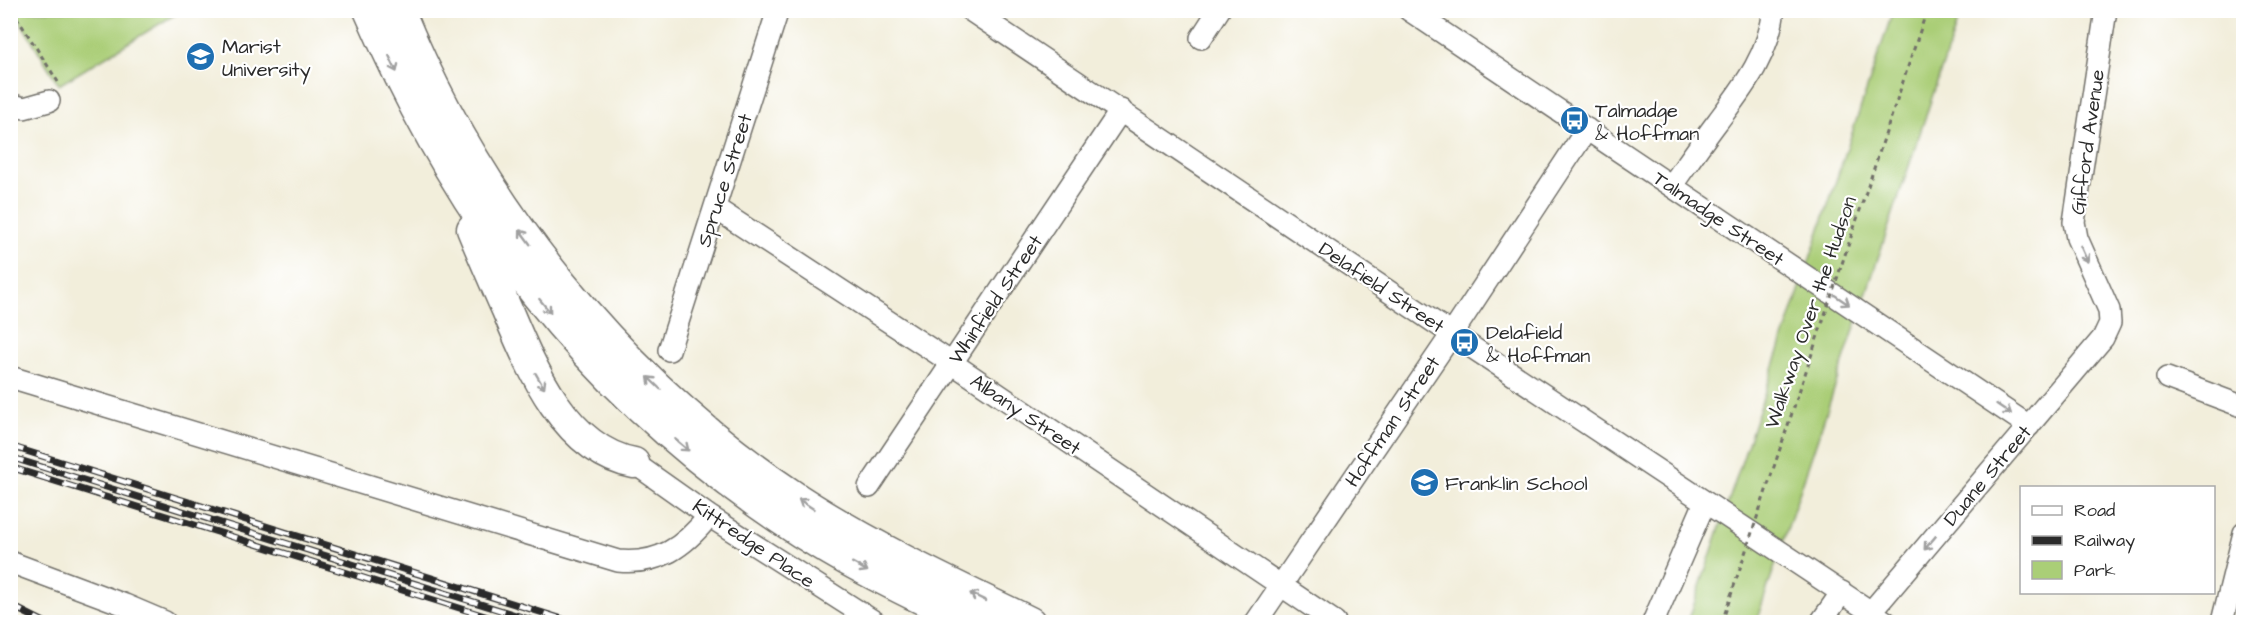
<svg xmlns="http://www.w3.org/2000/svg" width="2254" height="633" font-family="'Architects Daughter',sans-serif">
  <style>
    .green { fill: #aace77; stroke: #6a7c51; stroke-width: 1.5 }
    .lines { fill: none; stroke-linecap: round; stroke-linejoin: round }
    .minor-casing { stroke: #716f69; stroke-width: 24 }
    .highway-casing { stroke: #716f69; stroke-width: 33 }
    .path { stroke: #716f69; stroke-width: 3; stroke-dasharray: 4.5 4.5; stroke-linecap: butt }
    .minor { stroke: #fff; stroke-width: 21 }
    .highway { stroke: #fff; stroke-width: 30 }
    .rail-casing { stroke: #2b2b2b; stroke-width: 7 }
    .rail { stroke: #fff; stroke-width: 4.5; stroke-dasharray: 14; stroke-linecap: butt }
    .path-bridge { stroke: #716f69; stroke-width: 3; stroke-dasharray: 4.5 4.5; stroke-linecap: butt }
    .oneway { stroke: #a0a0a0 }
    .labels { text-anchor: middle; stroke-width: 4.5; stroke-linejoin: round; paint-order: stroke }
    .poi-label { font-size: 20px; fill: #2b2b2b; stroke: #fff; text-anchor: start }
    .street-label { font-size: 20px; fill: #2b2b2b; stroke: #fff }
  </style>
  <rect width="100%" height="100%" fill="#fff"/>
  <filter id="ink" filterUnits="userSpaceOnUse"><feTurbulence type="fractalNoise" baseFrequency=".0167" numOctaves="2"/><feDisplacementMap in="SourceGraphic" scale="12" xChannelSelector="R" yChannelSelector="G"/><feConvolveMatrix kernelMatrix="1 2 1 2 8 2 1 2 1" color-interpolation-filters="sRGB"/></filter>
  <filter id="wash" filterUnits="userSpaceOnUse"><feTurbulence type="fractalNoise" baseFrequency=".008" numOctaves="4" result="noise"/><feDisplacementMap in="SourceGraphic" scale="24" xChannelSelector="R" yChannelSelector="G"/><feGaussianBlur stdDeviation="1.35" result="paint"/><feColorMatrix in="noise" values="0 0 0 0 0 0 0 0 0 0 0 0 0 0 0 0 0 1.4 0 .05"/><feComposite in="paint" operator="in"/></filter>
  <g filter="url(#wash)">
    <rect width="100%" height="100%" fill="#f2eedb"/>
    <path class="green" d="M14 11H181L59 85Z
      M1893 11H1961L1756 622H1688Z"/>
  </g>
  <g filter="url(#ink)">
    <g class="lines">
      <defs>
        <path id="minor" d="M970 10 1452 334 1886 622
          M1409 10 2029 426
          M1201 38 1219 10
          M10 104 24 108 49 101
          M1672 185C1687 164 1702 142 1718 121 1745 85 1768 56 1774 10
          M715 208 952 363 1335 622
          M669 350 778 10
          M10 377 618 561C659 565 684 547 709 516
          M2167 378 2244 407
          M634 463 709 516 875 622
          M869 487 1121 110
          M10 562 125 605 165 622
          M1871 612 2103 338 2110 323 2109 310 2077 238 2074 222 2106 10
          M1654 620 1705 502
          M1256 622 1452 334 1587 129
          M1821 622 1842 592
          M2222 622 2244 533"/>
        <path id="highway" d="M369 10C460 221 588 389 779 518 839 559 904 591 970 622
          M399 10C480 208 620 381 798 499 872 547 951 584 1030 622
          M472 229C483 256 495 283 507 310 531 367 565 450 634 463"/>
      </defs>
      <use href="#minor" class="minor-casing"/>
      <use href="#highway" class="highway-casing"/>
      <path class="path" d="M12 10 60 85"/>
      <use href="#minor" class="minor"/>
      <use href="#highway" class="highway"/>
      <defs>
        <path id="rail" d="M10 446 572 622
          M10 457 538 622
          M10 467 504 622
          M10 605 44 622"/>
      </defs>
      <use href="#rail" class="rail-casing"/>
      <use href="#rail" class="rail"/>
      <path class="path-bridge" d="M1722 622 1927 10"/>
    </g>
    <defs><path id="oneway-shaft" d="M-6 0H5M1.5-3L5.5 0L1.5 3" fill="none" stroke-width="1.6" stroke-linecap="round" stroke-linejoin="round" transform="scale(1.5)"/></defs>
    <g class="oneway">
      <use href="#oneway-shaft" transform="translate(393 64) rotate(65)"/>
      <use href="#oneway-shaft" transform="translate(525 237) rotate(-126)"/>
      <use href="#oneway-shaft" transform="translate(2084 254) rotate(66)"/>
      <use href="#oneway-shaft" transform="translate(1842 300) rotate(34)"/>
      <use href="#oneway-shaft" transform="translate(545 306) rotate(51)"/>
      <use href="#oneway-shaft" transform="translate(540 381) rotate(60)"/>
      <use href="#oneway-shaft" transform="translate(654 383) rotate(-136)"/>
      <use href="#oneway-shaft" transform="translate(2004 409) rotate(34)"/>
      <use href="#oneway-shaft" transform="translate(682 445) rotate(40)"/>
      <use href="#oneway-shaft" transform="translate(806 504) rotate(-147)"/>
      <use href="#oneway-shaft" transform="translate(1930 543) rotate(130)"/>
      <use href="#oneway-shaft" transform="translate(860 567) rotate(29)"/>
      <use href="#oneway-shaft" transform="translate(978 597) rotate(-154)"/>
    </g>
  </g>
  <defs>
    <symbol id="university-disc" viewBox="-11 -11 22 22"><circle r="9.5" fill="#1f6fb2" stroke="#fff"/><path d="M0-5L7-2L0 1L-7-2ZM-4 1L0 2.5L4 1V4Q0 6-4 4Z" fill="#fff"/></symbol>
    <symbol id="bus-disc" viewBox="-11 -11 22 22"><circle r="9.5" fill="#1f6fb2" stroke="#fff"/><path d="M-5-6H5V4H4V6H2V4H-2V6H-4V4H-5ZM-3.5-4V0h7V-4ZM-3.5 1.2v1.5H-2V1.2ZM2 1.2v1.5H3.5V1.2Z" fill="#fff"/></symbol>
    <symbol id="school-disc" viewBox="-11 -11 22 22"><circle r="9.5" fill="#1f6fb2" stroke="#fff"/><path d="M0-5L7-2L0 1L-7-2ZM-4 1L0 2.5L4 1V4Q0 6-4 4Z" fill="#fff"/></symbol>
  </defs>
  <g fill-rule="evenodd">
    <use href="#university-disc" x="184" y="40" width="33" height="33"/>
    <use href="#bus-disc" x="1558" y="104" width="33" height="33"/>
    <use href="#bus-disc" x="1448" y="326" width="33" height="33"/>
    <use href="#school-disc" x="1408" y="466" width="33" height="33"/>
  </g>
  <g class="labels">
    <g class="poi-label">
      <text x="222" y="53">Marist<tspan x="222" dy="23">University</tspan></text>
      <text x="1595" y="117">Talmadge<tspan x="1595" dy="23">&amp; Hoffman</tspan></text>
      <text x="1486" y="339">Delafield<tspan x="1486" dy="23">&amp; Hoffman</tspan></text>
      <text x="1445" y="490">Franklin School</text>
    </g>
    <g class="street-label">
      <text transform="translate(2087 142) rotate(-82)" y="7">Gifford Avenue</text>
      <text transform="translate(724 180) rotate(-72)" y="7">Spruce Street</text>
      <text transform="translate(1719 218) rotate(34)" y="7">Talmadge Street</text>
      <text transform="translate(1382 287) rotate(34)" y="7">Delafield Street</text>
      <text transform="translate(995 299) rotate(-56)" y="7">Whinfield Street</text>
      <text transform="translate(1810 312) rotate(-71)" y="7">Walkway Over the Hudson</text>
      <text transform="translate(1026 414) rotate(34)" y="7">Albany Street</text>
      <text transform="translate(1392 421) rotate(-56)" y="7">Hoffman Street</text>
      <text transform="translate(1987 475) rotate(-50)" y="7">Duane Street</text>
      <text transform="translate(754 543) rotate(34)" y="7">Kittredge Place</text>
    </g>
  </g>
  <rect width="2254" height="633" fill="none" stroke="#fff" stroke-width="36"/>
  <rect x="2020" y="486" width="195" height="108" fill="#ffffff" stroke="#aaaaaa" stroke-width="1.5"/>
  <rect x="2032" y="506" width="30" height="9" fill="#ffffff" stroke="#aaaaaa" stroke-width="1.5"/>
  <text x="2074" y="516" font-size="18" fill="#2b2b2b">Road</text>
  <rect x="2032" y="536" width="30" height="9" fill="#2b2b2b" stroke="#aaaaaa" stroke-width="1.5"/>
  <text x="2074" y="546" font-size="18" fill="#2b2b2b">Railway</text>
  <rect x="2032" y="561" width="30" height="18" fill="#aace77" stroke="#aaaaaa" stroke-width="1.5"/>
  <text x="2074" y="576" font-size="18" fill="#2b2b2b">Park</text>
</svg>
